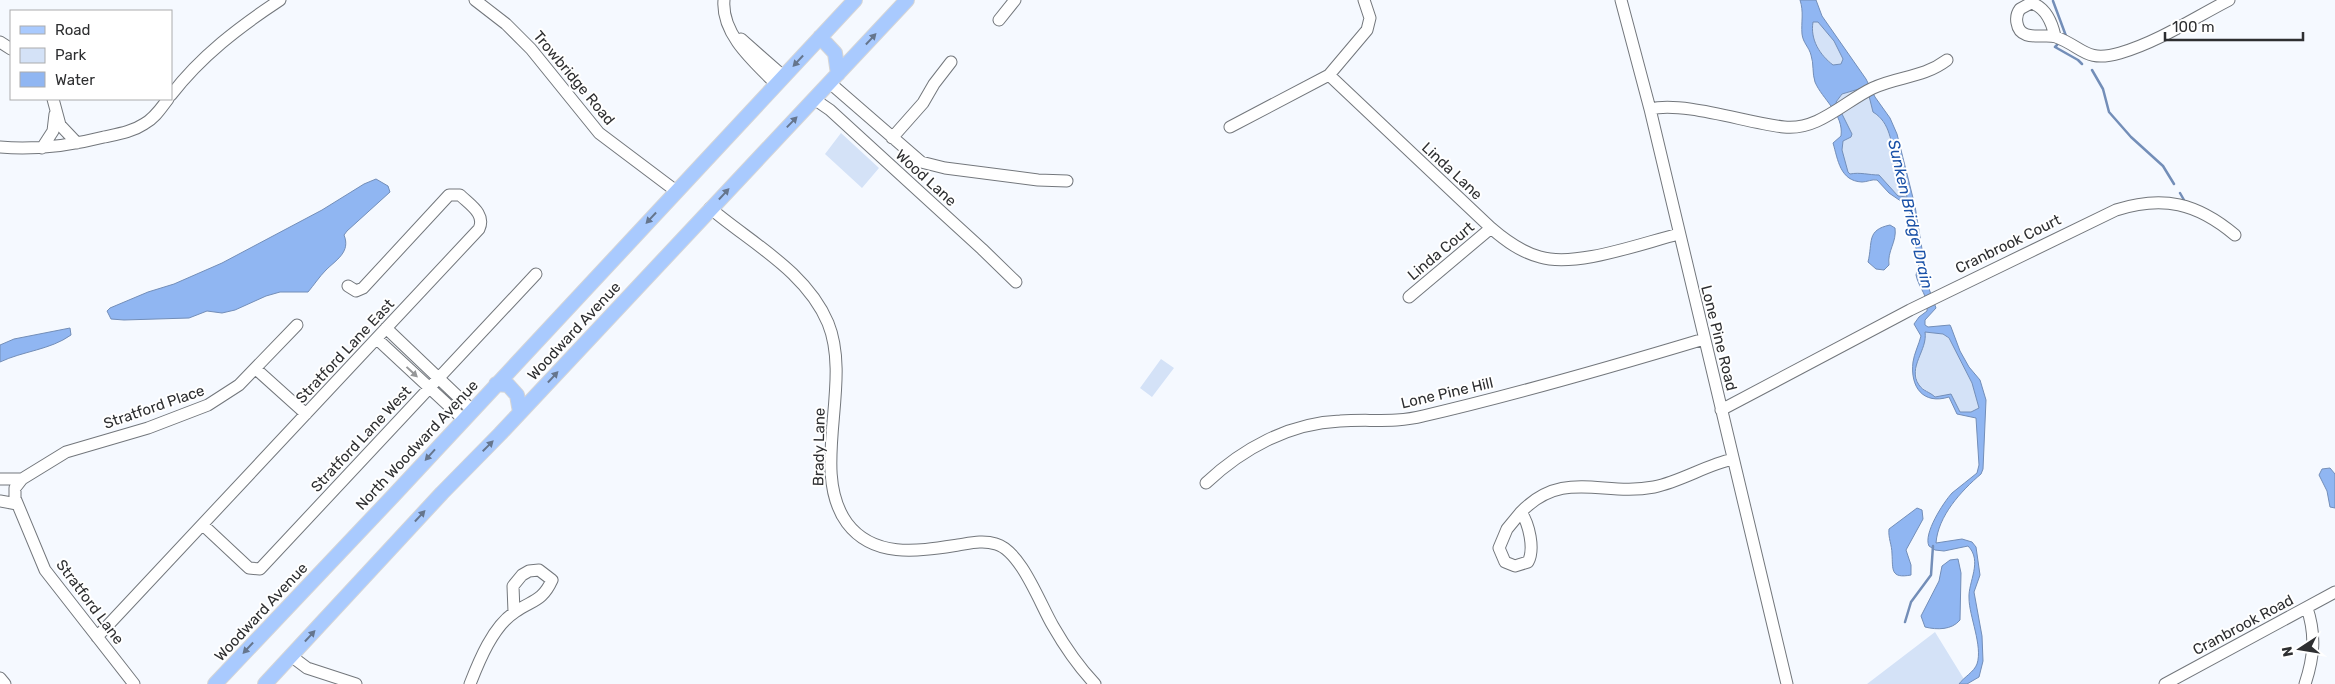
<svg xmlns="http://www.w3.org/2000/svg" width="2335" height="684" font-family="Rubik,sans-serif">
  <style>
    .green { fill: #d4e2f7 }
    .water { fill: #90b6f2; stroke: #738eb8; fill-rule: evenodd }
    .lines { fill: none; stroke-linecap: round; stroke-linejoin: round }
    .stream { stroke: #738eb8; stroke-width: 2.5 }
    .minor-casing { stroke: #73777c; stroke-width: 13 }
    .major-casing { stroke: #d5d5d6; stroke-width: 16 }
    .minor { stroke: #fff; stroke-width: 11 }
    .major { stroke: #a9cafe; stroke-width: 14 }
    .oneway { fill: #65758d }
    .oneway2 { fill: #969798 }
    .labels { text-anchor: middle; stroke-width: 4; stroke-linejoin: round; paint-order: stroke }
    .street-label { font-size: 15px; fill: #2e2f31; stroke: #fff }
    .water-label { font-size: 16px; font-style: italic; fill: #1b52a8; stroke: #fff }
  </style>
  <rect width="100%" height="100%" fill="#f5f9ff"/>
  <path class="green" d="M1813 22H1818L1834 41 1843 59 1841 64 1833 65C1820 55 1809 39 1813 22Z
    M1859 89 1869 96 1873 112 1882 119 1887 126 1907 197 1898 196 1879 175C1869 175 1860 172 1850 174L1848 172 1842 151 1843 141 1852 136V134L1836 102 1842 94Z
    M841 133 879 168 862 188 825 154Z
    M1925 330 1943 334 1949 339 1972 383 1979 408 1971 412H1960L1952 396 1937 398 1920 386C1909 367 1925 350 1925 330Z
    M1161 359 1174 368 1152 397 1140 388Z
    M1935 632 1967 684H1867Z"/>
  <path class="water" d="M1800 0H1816L1822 16 1866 79 1875 97 1890 118 1897 134 1915 206 1928 286 1936 308 1925 320V325L1928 327 1950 325 1951 327 1960 351 1969 367 1980 380 1986 400 1983 469 1981 474C1961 491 1938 516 1936 543L1962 539 1972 542 1976 547 1980 575 1974 592 1982 636 1983 661 1979 677 1967 684H1959C1964 677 1974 672 1977 664 1983 646 1969 616 1969 598 1968 582 1983 561 1968 546L1944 551 1935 550 1929 546C1923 534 1943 503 1952 493 1960 486 1969 480 1977 473L1979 465 1976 418 1957 414 1949 397C1923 405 1910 387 1913 362 1914 354 1919 344 1921 336L1914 324 1919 317 1927 311C1929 296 1919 289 1916 275L1919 264 1908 206 1889 193 1877 180C1872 179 1867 182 1862 182 1840 181 1838 160 1833 143L1841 136C1844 114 1822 99 1815 82 1812 73 1814 64 1811 55 1809 47 1803 43 1802 34 1801 22 1804 12 1800 0ZM1813 22H1818L1834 41 1843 59 1841 64 1833 65C1820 55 1810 40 1813 22ZM1859 89 1869 96 1873 112C1891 123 1890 142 1896 159 1899 172 1904 183 1907 197L1898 196 1879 175C1869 175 1860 172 1850 174L1848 172 1842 150 1843 141 1851 137 1852 134 1836 102 1842 94ZM1925 332 1943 334 1949 338 1972 383 1979 408 1971 412H1960L1951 394 1935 397C1930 392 1923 391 1919 385 1907 367 1928 350 1925 332Z
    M376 179 388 186 390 192 347 231 344 235C351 252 336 260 326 270 319 277 314 285 308 292H280L266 296 235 310 222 313 207 311 189 318 124 320 111 319 107 311 110 308 148 292 174 284 222 263 322 210 364 184Z
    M1890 225 1895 228C1897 242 1887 251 1889 265L1884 270 1876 269 1868 262C1873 242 1866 230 1890 225Z
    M70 328 71 335C50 350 23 351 0 362V345L14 339Z
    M2330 468 2335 474V508L2330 507 2327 491 2319 475 2322 469Z
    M1917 508 1922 510 1923 519 1906 550 1911 565V575C1890 579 1893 569 1892 554 1892 545 1888 538 1889 529Z
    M1958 559 1961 573 1960 620C1952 630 1937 630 1925 627L1921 616 1939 581 1942 566 1950 560Z"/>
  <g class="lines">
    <path class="stream" d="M2053 1 2066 36
      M2057 45 2055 47 2078 60 2082 64
      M2092 70 2103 89 2109 112 2131 137 2163 166 2174 184
      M2180 193 2184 200
      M1905 622 1911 602 1931 575 1933 546"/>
    <defs>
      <path id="minor" d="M475 0 506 24 531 49 599 133 676 191
        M724 0C721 34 754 62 776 84
        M1621 0 1650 109 1787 684
        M999 20 1015 0
        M2055 36C2052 23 2046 7 2031 3L2020 9C2017 13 2016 18 2017 23 2020 43 2045 33 2056 37 2083 47 2085 63 2120 53 2158 42 2194 18 2229 0
        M741 39 783 76
        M0 42 11 49
        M1329 75 1491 228C1506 241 1521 252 1540 257 1576 268 1642 243 1679 234
        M830 83 921 162 945 168 1038 180 1067 181
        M171 95C201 56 239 27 280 0
        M53 99 60 125 77 143
        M814 99 830 110 982 249 1016 282
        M1650 109C1684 101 1747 123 1784 127 1818 131 1845 101 1873 88 1899 76 1923 78 1947 60
        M1230 127 1329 75 1367 30 1370 18 1364 0
        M892 138 923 103 934 84 951 62
        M0 147C36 150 69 146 104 137 118 134 132 132 144 124 155 118 161 108 168 99
        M42 148 53 131 55 114
        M710 208C751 243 806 271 828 323 853 384 809 471 847 523 874 559 919 551 958 545 971 543 983 540 996 544 1021 551 1040 604 1053 626 1065 647 1078 666 1095 684
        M1409 297 1491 228
        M386 328 472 410
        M377 339 463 419
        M256 369 306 414
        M1721 410 1910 310 2116 210C2163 195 2197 203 2235 235
        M0 479H22L66 452 148 428 208 405 239 385 297 325
        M22 479 15 488V498L45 570 134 684
        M1206 483C1242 449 1289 423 1340 421 1368 419 1396 423 1423 416 1518 394 1611 367 1704 339
        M0 501 17 504
        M1521 512 1507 529 1499 548 1505 562 1515 566 1528 562C1535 549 1529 524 1521 512 1564 468 1603 497 1654 487 1682 481 1706 465 1733 459
        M203 525 249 568 260 569 536 274
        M97 637 479 229C486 214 470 205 460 195H449L363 288 356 291 348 286
        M291 656 307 668 356 684
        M0 678 5 684
        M470 684C479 661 493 626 515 612 532 600 542 602 552 580L539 570 529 571 522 575 513 586 514 612
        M2165 684 2335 592
        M2305 684C2314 657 2316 635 2307 608"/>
      <path id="major" d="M820 37 835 53 838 74
        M496 384 508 385 517 395 520 412
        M215 684 394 495 855 0
        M265 684 442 493 500 434 907 0"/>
    </defs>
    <use href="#minor" class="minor-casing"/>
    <use href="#major" class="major-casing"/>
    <use href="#minor" class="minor"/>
    <use href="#major" class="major"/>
  </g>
  <defs><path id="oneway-solid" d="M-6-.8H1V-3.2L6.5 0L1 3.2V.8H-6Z" transform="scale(1.25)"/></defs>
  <g class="oneway">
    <use href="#oneway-solid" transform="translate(871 39) rotate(-47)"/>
    <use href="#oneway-solid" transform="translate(798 61) rotate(133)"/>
    <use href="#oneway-solid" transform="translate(792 122) rotate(-46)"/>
    <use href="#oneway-solid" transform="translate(724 194) rotate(-47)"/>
    <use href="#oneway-solid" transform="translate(651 218) rotate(133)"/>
    <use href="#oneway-solid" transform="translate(553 377) rotate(-47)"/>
    <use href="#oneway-solid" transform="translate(488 446) rotate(-45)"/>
    <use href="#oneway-solid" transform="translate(430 455) rotate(132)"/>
    <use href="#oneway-solid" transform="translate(420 516) rotate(-47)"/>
    <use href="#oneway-solid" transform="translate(310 636) rotate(-47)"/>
    <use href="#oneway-solid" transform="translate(248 648) rotate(133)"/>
  </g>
  <use class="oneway2" href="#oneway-solid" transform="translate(412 372) rotate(43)"/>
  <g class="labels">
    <g class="street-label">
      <text transform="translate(574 78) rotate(50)" y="5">Trowbridge Road</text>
      <text transform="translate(1452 171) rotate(43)" y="5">Linda Lane</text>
      <text transform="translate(926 178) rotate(42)" y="5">Wood Lane</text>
      <text transform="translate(2008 244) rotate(-26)" y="5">Cranbrook Court</text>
      <text transform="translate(1441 251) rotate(-40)" y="5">Linda Court</text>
      <text transform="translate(574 331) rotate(-47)" y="5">Woodward Avenue</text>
      <text transform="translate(1719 338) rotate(76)" y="5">Lone Pine Road</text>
      <text transform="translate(345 351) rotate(-47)" y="5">Stratford Lane East</text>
      <text transform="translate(1447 393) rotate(-13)" y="5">Lone Pine Hill</text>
      <text transform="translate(154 407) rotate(-19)" y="5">Stratford Place</text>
      <text transform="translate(361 439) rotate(-47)" y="5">Stratford Lane West</text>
      <text transform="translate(417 445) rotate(-47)" y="5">North Woodward Avenue</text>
      <text transform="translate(819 447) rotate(-89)" y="5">Brady Lane</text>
      <text transform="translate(90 602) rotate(53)" y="5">Stratford Lane</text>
      <text transform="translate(261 612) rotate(-47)" y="5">Woodward Avenue</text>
      <text transform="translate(2243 625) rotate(-28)" y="5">Cranbrook Road</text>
    </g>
    <g class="water-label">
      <text transform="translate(1911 214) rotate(77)" y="6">Sunken Bridge Drain</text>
    </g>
  </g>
  <rect x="10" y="10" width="162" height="90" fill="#ffffff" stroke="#abacad"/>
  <rect x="20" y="26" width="25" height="8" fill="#a9cafe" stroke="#abacad"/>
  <text x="55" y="35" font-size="15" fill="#2e2f31">Road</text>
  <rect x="20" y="48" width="25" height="15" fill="#d4e2f7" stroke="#abacad"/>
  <text x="55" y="60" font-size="15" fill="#2e2f31">Park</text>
  <rect x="20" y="72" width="25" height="15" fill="#90b6f2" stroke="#abacad"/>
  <text x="55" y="85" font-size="15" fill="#2e2f31">Water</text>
  <g transform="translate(2300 649) rotate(258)" stroke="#ffffff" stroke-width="4" paint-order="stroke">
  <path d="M0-4L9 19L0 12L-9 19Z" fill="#2e2f31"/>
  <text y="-8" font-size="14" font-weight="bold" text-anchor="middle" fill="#2e2f31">N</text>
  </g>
  <path d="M2165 32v8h138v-8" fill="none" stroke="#2e2f31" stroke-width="2.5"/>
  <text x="2172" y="32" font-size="15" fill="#2e2f31" stroke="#ffffff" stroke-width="4" paint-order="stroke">100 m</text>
</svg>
